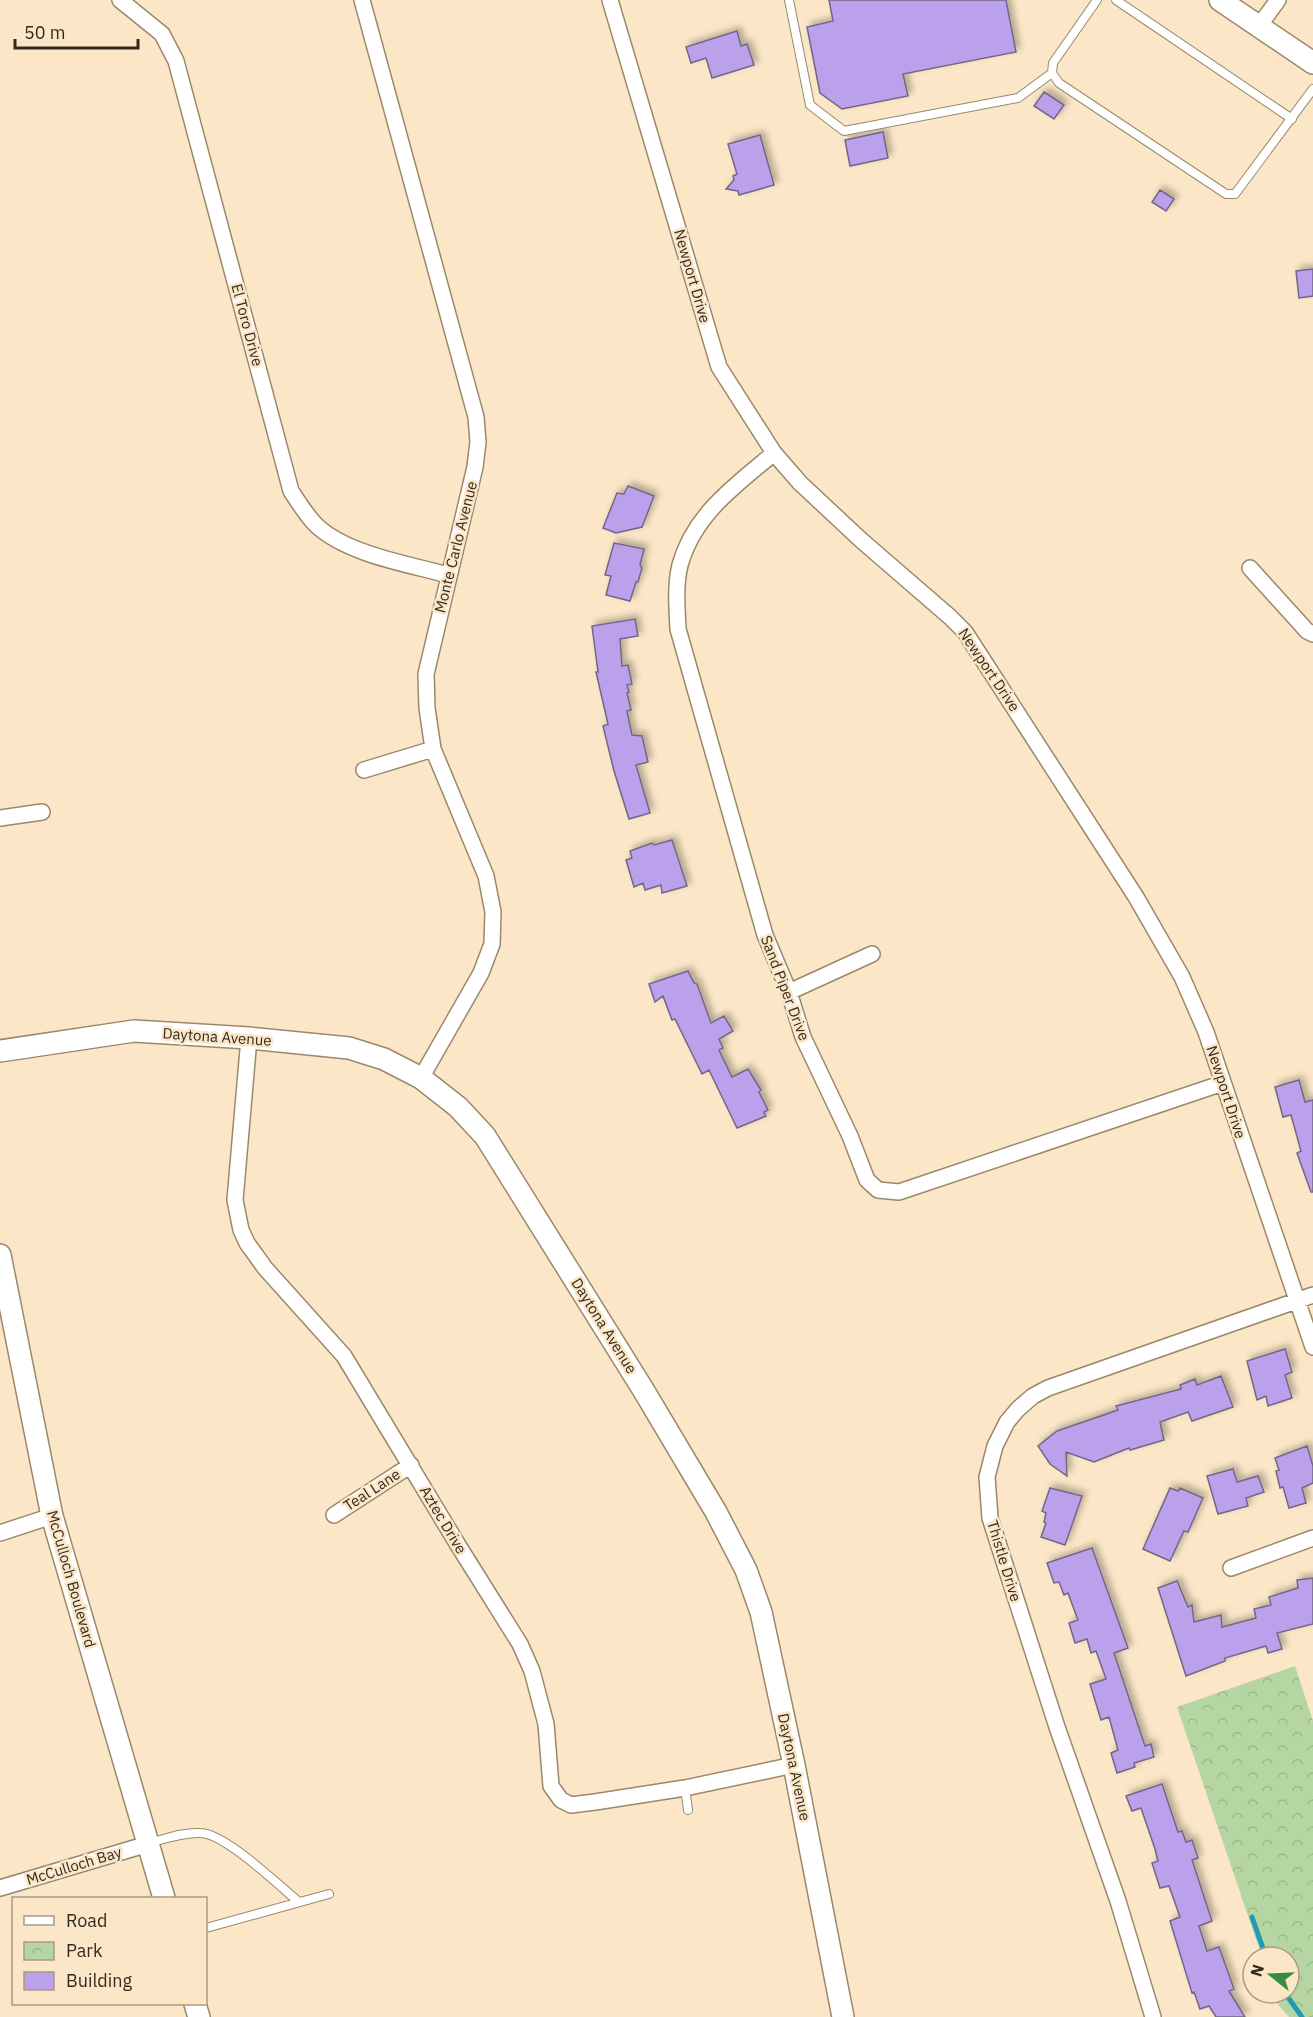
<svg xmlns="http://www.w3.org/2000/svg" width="1313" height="2017" font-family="'IBM Plex Sans',sans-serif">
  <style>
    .park { fill: url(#park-crowns) }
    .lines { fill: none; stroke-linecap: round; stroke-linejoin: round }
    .stream { stroke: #229ab7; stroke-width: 5 }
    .building { fill: #bba1eb; stroke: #716785; stroke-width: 1.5; filter: url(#shadow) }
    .lane-casing { stroke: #9b886b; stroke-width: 10 }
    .street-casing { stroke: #9b886b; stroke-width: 18 }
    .secondary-casing { stroke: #9b886b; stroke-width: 24 }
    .lane { stroke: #fff; stroke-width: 8 }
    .street { stroke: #fff; stroke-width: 15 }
    .secondary { stroke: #fff; stroke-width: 21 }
    .labels { text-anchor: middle; stroke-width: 5; stroke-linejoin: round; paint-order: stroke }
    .street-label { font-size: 15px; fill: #332b1f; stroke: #fbe6c7 }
  </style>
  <defs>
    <pattern id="park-crowns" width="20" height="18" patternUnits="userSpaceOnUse" patternTransform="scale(1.5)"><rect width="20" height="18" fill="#b5d6a2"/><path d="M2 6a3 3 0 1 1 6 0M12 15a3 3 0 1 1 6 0" fill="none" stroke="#9cb88b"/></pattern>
    <filter id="shadow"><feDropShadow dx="4" dy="-4" stdDeviation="3" flood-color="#0004"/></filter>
  </defs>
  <rect width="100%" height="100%" fill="#fbe6c7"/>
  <path class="park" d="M1295 1666 1313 1721V2017H1289L1268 1993H1289V1957H1262L1177 1707Z"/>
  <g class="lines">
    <path class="stream" d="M1252 1917 1266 1957
      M1285 1993 1302 2017"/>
  </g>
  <path class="building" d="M829 0H1006L1016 52 903 74 908 96 842 109 820 93 807 27 833 21Z
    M737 31 741 46 747 44 754 65 712 78 706 58 691 63 686 47Z
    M1044 92 1064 105 1054 119 1034 106Z
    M883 132 888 158 850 166 845 140Z
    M760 135 774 185 739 195 738 191 726 189 734 180 733 176 737 174 728 144Z
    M1160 190 1174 199 1166 211 1152 202Z
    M1313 269V296L1299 298 1296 271Z
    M628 486 654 496 642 527 616 533 603 528 617 493 624 494Z
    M614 543 644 549 640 565 642 568 638 582H636L630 601 606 595 611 576 605 575Z
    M635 619 638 636 620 639 622 666 628 665 632 684 627 685 629 692 627 693 631 710 627 711 632 735 642 736 648 762 636 765 650 813 629 819 614 771 603 726 608 724 596 672H598L592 626Z
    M672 840 687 886 662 893 661 885 645 890 643 883 634 887 626 860 632 858 630 851 652 843 654 845Z
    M688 971 694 983 697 984 711 1023 724 1016 733 1031 719 1039 723 1048 719 1050 732 1077 748 1069 761 1090 759 1092 768 1110 764 1112 766 1116 737 1128 709 1070 702 1074 675 1019 672 1020 663 996 655 1002 649 984Z
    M1299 1080 1305 1102 1313 1100V1192H1311L1297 1153 1301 1151 1291 1115 1283 1117 1275 1087Z
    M1285 1349 1292 1372 1285 1375 1292 1398 1268 1406 1266 1396 1257 1400 1247 1361Z
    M1221 1376 1233 1407 1192 1421 1188 1412 1160 1422 1164 1440 1130 1450 1129 1448 1094 1462 1066 1452 1067 1476 1050 1464 1038 1446 1057 1431 1118 1410 1116 1406 1181 1389 1180 1385 1195 1379 1197 1385Z
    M1307 1446 1313 1466V1483L1302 1488 1306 1503 1289 1508 1283 1487 1280 1488 1276 1471 1279 1470 1275 1458Z
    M1233 1469 1237 1482 1258 1476 1264 1492 1246 1498 1248 1506 1218 1514 1207 1476Z
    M1050 1488 1082 1496 1065 1545 1041 1537 1046 1523 1044 1522 1046 1513 1042 1511Z
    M1170 1488 1178 1491 1180 1488 1203 1498 1188 1532 1184 1531 1170 1561 1143 1549Z
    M1092 1548 1128 1648 1114 1653 1145 1746 1151 1744 1154 1757 1134 1763 1135 1767 1117 1773 1111 1753 1118 1750 1109 1717 1101 1720 1090 1684 1106 1679 1096 1651 1091 1653 1087 1639 1075 1643 1069 1623 1078 1620 1068 1593 1064 1595 1059 1582 1054 1583 1047 1563Z
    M1313 1578V1624L1277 1633 1282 1649 1268 1653 1266 1646 1225 1658V1661L1186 1676 1158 1588 1177 1581 1188 1607 1192 1605 1194 1622 1221 1615 1222 1627 1256 1618 1254 1609 1271 1605 1269 1597 1298 1588 1297 1580Z
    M1162 1784 1178 1832 1182 1831 1186 1842 1192 1840 1198 1858 1192 1860 1212 1921 1199 1926 1207 1951 1219 1947 1234 1989 1229 1991 1245 2017H1216L1209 2006 1200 2009 1194 1992 1192 1993 1170 1921 1180 1917 1169 1886 1160 1888 1152 1863 1158 1861 1155 1849 1141 1808 1132 1811 1126 1796Z"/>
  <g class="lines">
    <defs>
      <path id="lane" d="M789 0 810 105 844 131 1018 98 1052 73
        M1097 0 1053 63 1052 73 1059 83 1226 194H1235L1313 89
        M1116 0 1292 119
        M685 1788 688 1810
        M149 1843C165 1839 183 1832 200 1833 225 1833 278 1885 299 1902
        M206 1928 329 1894"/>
      <path id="street" d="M120 0 162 34 176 61 291 491C299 503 306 515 316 525 346 554 408 564 448 575
        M362 0 476 417 478 442 475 467 426 674 427 708 433 749 486 876 493 912 492 944 481 973 421 1078
        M610 0 719 367 774 453 800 483 861 540 950 617 965 632 1136 897 1182 977 1206 1032 1313 1347
        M1259 26 1278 0
        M774 453C736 485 694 514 680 565 675 585 677 608 678 629L765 935 789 992 803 1037 850 1136 867 1180 878 1190 899 1192 1223 1083
        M1250 568 1307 631 1313 634
        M364 770 433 749
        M0 818 42 812
        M789 992 872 954
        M249 1038 235 1200 241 1230 247 1243 265 1268 344 1356 458 1545 520 1644 532 1671 546 1724 551 1786 561 1800 571 1805 595 1802 685 1788 794 1765
        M334 1515 411 1465
        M0 1533 52 1516
        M1231 1568 1313 1538
        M0 1888 148 1844
        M1153 2017 1118 1901 1057 1727 990 1518 987 1477 995 1446 1007 1422 1018 1409 1033 1396 1048 1388 1313 1295"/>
      <path id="secondary" d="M1220 0 1313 63
        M0 1051 134 1031 249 1038 349 1048 384 1059 421 1078 458 1107 485 1136 644 1391 716 1512 746 1570 761 1612 794 1765 843 2017
        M0 1255 52 1516 164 1898
        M195 2004 199 2017"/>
    </defs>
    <use href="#lane" class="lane-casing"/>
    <use href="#street" class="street-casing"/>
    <use href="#secondary" class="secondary-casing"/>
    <use href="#lane" class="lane"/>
    <use href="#street" class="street"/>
    <use href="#secondary" class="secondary"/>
  </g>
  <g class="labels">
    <g class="street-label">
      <text transform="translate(692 276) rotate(74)" y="5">Newport Drive</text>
      <text transform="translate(247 325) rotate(75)" y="5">El Toro Drive</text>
      <text transform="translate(456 547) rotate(-76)" y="5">Monte Carlo Avenue</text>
      <text transform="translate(989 670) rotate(56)" y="5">Newport Drive</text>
      <text transform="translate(785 988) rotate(69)" y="5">Sand Piper Drive</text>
      <text transform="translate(217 1037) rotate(4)" y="5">Daytona Avenue</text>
      <text transform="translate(1226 1092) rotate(72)" y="5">Newport Drive</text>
      <text transform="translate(604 1326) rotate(58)" y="5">Daytona Avenue</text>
      <text transform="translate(372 1490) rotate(-33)" y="5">Teal Lane</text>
      <text transform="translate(443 1520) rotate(59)" y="5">Aztec Drive</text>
      <text transform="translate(1004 1561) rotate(73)" y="5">Thistle Drive</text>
      <text transform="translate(71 1579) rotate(74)" y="5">McCulloch Boulevard</text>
      <text transform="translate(794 1767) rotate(78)" y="5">Daytona Avenue</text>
      <text transform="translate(74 1866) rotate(-17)" y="5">McCulloch Bay</text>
    </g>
  </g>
  <rect x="12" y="1897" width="195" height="108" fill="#fbe6c7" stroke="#ab9b84" stroke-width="1.5"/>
  <rect x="24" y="1916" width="30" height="9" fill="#ffffff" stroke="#ab9b84" stroke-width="1.5"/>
  <text x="66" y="1927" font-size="18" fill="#332b1f">Road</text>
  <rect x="24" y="1942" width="30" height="18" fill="url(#park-crowns)" stroke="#ab9b84" stroke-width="1.5"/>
  <text x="66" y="1957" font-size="18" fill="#332b1f">Park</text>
  <rect x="24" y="1972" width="30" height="18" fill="#bba1eb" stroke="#ab9b84" stroke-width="1.5"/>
  <text x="66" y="1987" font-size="18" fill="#332b1f">Building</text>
  <g transform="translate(1271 1975) rotate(288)"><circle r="28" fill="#fbe6c7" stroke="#ab9b84" stroke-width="1.5"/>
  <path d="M0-4.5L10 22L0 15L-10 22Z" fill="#338e3f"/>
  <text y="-9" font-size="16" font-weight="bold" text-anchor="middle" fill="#332b1f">N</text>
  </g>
  <path d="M15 39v9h123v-9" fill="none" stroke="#332b1f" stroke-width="3"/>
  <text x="24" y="39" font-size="18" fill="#332b1f" stroke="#fbe6c7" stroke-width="4.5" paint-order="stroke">50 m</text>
</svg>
